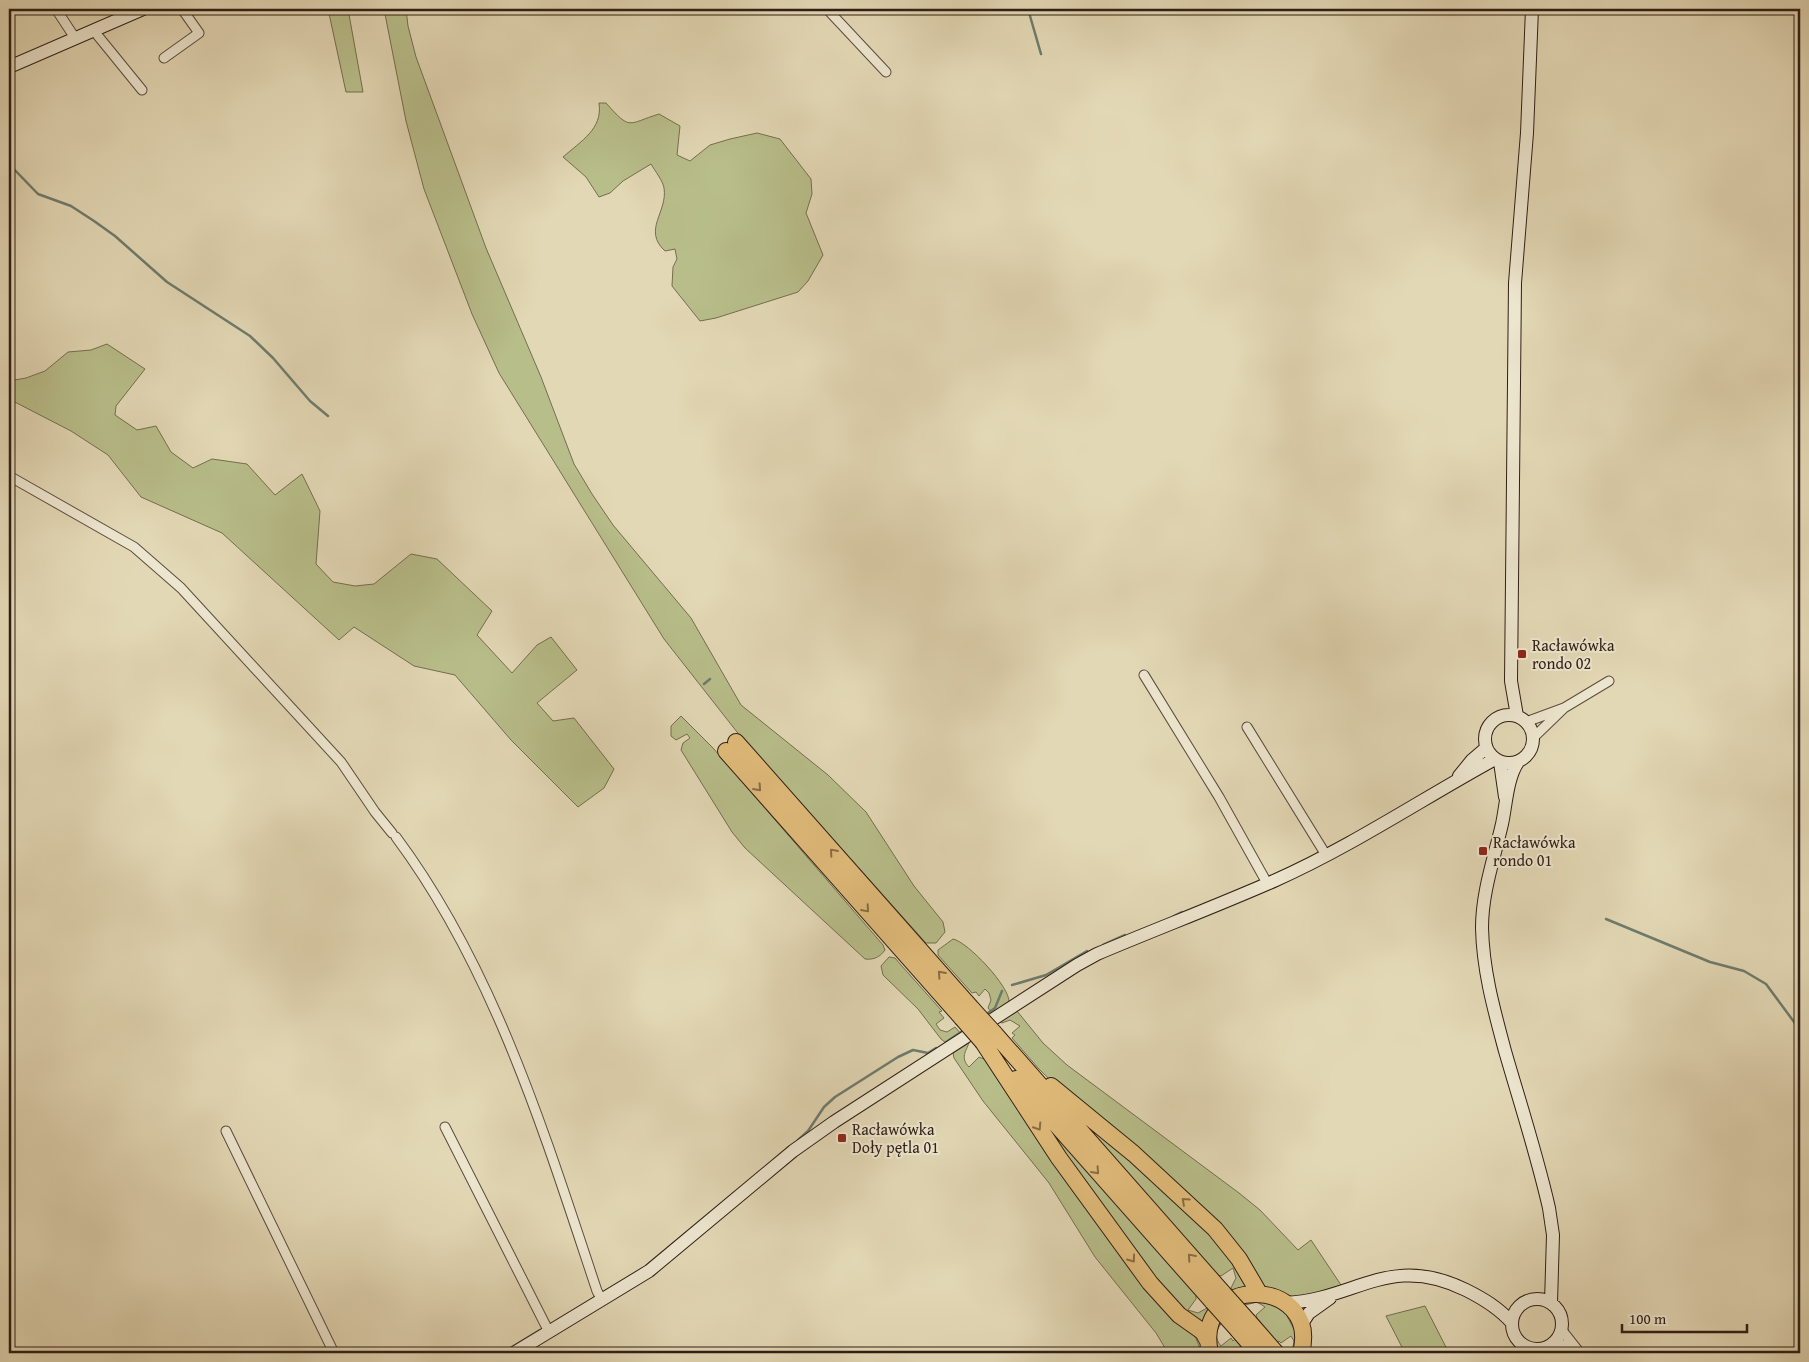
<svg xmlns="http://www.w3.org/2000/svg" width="1809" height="1362" font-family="'Gentium Book Plus',serif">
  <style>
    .green { fill: #b8be8a; stroke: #746e50 }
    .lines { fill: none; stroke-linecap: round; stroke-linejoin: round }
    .stream { stroke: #6d7c6d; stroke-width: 2.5 }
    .street-casing { stroke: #5c4c3d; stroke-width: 11 }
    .secondary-casing { stroke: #2f1e15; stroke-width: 14 }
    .highway-casing { stroke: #2f1e15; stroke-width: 18 }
    .street { stroke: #ede6cf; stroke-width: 9 }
    .secondary { stroke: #ede6cf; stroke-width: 12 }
    .highway { stroke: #e2bc7a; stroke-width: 16 }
    .highway-bridge-casing { stroke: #2f1e15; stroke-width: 18; stroke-linecap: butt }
    .highway-bridge { stroke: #e2bc7a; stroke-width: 16 }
    .oneway { stroke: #886d48 }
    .poi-dot { fill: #8f2418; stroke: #ede6cf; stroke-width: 2 }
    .labels { text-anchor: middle; stroke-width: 4; stroke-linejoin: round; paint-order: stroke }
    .poi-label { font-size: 16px; fill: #2f1e15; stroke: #ede6cf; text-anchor: start }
  </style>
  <rect width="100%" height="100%" fill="#e3d8b5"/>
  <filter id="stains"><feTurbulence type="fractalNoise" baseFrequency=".004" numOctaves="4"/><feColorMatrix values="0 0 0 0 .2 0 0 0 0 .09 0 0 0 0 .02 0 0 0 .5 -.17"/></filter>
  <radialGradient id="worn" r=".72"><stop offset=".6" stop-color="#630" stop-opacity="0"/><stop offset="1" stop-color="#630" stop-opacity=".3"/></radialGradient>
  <path class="green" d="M328 9H348L363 92H346Z
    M384 9H406L408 26 416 57 486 248 541 377 574 464 592 494 613 525 691 618 741 705 828 775 866 812 914 886 943 922 945 932 936 943H926L737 732 664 639 499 373 472 314 424 189 406 121Z
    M599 103H606C631 131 627 124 659 114L680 126 677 155 690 161 710 145 730 139 757 133 780 139 811 179 812 194 806 213 823 255 808 281 798 292 716 318 700 321 672 286 673 267 677 259 675 249 665 251C642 230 668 212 664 188 663 181 655 171 651 164L623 181 610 193 599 197 586 177 563 157C581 141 603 129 599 103Z
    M107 344 145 369 116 406 115 415 137 430 156 426 171 452 193 468 212 459 247 464 275 495 302 474 320 511 316 564 333 582 355 586 374 584 411 554 437 559 492 611 477 635 512 673 537 645 551 637 577 670 537 703 553 721 574 718 614 769 604 788 578 807 511 740 455 675 414 666 354 627 339 640 222 533 141 497 108 455 71 431 9 399V381L26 378 45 371 68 352 91 350Z
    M681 716 713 748 883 945 885 950C880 957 874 960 865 959L745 848 732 832 681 750 683 743 690 738 687 734 676 740 671 736V726Z
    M953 939C968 942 1010 987 1009 1002L993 1014 988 1008 991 1000 989 993 985 989 979 996 976 992 972 993 938 955V950Z
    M889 957 895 958 901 965 942 1011 939 1012 944 1018 936 1024 940 1030 947 1032 955 1027 962 1035 946 1043 941 1039 918 1009 883 975 881 966Z
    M1017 1011 1043 1043 1067 1065 1239 1193 1260 1210 1298 1250 1311 1240 1341 1285C1307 1296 1295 1304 1261 1285L1039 1069 1012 1038 1015 1035 1012 1033 1020 1026 1010 1020 1002 1023 1000 1022Z
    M969 1043C966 1051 960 1058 969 1067L979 1057 986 1060 1195 1336 1202 1353H1168L1156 1333 1095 1257 1049 1183 983 1101 954 1058 953 1053Z
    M1073 1112 1106 1136 1219 1240 1247 1287 1234 1292 1231 1288 1236 1278 1233 1268 1221 1276 1218 1275Z
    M1038 1115 1196 1295V1299L1188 1310 1198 1313 1207 1308 1211 1312 1204 1325 1165 1293Z
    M1248 1301 1272 1303 1286 1314 1296 1333 1294 1353H1292L1294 1341 1291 1336 1281 1343 1279 1341 1277 1342 1257 1318 1256 1315 1265 1307 1257 1302 1245 1305 1243 1302Z
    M1425 1306 1449 1353H1405L1386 1316Z
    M1220 1323 1221 1324C1215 1331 1215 1339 1221 1346L1231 1338 1233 1341 1235 1339 1247 1353H1218L1215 1337Z"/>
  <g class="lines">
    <path class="stream" d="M1028 9 1041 54
      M9 164 38 194 71 206 94 221 115 236 167 282 250 336 273 358 310 401 328 416
      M704 684 710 679
      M1174 916 1182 912
      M1606 919 1710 962 1744 971 1766 984 1800 1030
      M1103 945 1125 935
      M1012 985 1046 975 1087 951
      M985 1015 995 1008 1002 991
      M946 1042 964 1030
      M798 1140 808 1131 824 1107 835 1097 898 1057 913 1050 928 1053 936 1048
      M502 1353 540 1330"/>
    <defs>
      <path id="street" d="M56 9 75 38
        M827 9 886 72
        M94 31 142 90
        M164 58 199 33 182 9
        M9 476 134 547 181 588 341 762 375 812 392 833
        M1144 675 1219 797 1267 883
        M1526 722 1564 708 1609 681
        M1247 727 1326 855
        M1534 737 1564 708
        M396 837C495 970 545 1135 597 1291L602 1300
        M445 1127 549 1332
        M226 1131 334 1353
        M1561 1329 1580 1353
        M1552 1343 1575 1347"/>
      <path id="secondary" d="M9 67 143 9
        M1485 739a24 24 0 1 1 48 0a24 24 0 1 1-48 0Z
        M1517 716 1511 681 1515 283 1527 133 1532 9
        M1500 762 1505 797
        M1518 762C1507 778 1506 806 1502 824 1494 859 1482 892 1482 928 1483 971 1494 1010 1505 1051 1520 1103 1537 1155 1549 1208L1553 1235 1551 1303
        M1459 776 1472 760 1486 748
        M1512 1324a25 25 0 1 1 50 0a25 25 0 1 1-50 0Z
        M1285 1303C1356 1300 1389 1252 1466 1290 1484 1299 1499 1308 1512 1323
        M1301 1325 1309 1313 1330 1298
        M514 1353 649 1271 793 1151 834 1122 1077 965 1097 954C1156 929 1217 906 1276 880 1352 846 1422 799 1495 759"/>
      <path id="highway" d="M736 742 973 1010
        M726 751 962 1018
        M994 1033 1223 1293
        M983 1042 1059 1158 1150 1283 1179 1315 1203 1332 1208 1341
        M1016 1079 1213 1302
        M1051 1086 1134 1154 1215 1229 1239 1259 1259 1293
        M1248 1321 1276 1353
        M1238 1330 1258 1353
        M1210 1353C1192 1273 1321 1276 1301 1353"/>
    </defs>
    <use href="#street" class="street-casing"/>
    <use href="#secondary" class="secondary-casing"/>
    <use href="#highway" class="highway-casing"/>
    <use href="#street" class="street"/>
    <use href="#secondary" class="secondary"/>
    <use href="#highway" class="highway"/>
    <defs>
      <path id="highway-bridge" d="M973 1010 994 1033
        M962 1018 983 1042
        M1223 1293 1248 1321
        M1213 1302 1238 1330"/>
    </defs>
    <use href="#highway-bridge" class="highway-bridge-casing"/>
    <use href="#highway-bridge" class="highway-bridge"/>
  </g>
  <defs><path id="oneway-chevron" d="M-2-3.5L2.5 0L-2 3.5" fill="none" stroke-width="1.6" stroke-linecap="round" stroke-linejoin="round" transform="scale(1.25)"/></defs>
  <g class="oneway">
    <use href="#oneway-chevron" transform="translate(758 788) rotate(48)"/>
    <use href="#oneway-chevron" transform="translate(833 852) rotate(-131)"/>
    <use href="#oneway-chevron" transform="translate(866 909) rotate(49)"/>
    <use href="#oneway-chevron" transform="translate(941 974) rotate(-132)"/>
    <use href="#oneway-chevron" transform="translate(1038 1127) rotate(57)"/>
    <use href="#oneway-chevron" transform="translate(1096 1171) rotate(48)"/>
    <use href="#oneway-chevron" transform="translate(1185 1201) rotate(-138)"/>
    <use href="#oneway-chevron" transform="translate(1191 1257) rotate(-131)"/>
    <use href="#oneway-chevron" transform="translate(1132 1259) rotate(54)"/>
  </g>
  <g class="poi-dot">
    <rect x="1517" y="649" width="10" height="10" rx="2.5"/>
    <rect x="1478" y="846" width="10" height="10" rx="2.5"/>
    <rect x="837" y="1133" width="10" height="10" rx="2.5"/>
  </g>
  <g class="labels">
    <g class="poi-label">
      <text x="1532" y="651">Racławówka<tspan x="1532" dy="18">rondo 02</tspan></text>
      <text x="1493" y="848">Racławówka<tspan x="1493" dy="18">rondo 01</tspan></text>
      <text x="852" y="1135">Racławówka<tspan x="852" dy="18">Doły pętla 01</tspan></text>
    </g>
  </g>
  <rect width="1809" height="1362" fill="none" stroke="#e3d8b5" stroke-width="30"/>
  <rect x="10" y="10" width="1789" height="1342" fill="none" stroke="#2f1e15" stroke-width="2.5"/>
  <rect x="15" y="15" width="1779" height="1332" fill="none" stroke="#2f1e15"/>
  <path d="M1622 1324v8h125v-8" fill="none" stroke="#2f1e15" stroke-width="2.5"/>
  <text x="1629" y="1324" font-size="15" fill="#2f1e15" stroke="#ede6cf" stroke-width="4" paint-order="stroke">100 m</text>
  <rect width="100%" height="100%" filter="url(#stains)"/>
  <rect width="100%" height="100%" fill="url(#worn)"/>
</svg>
